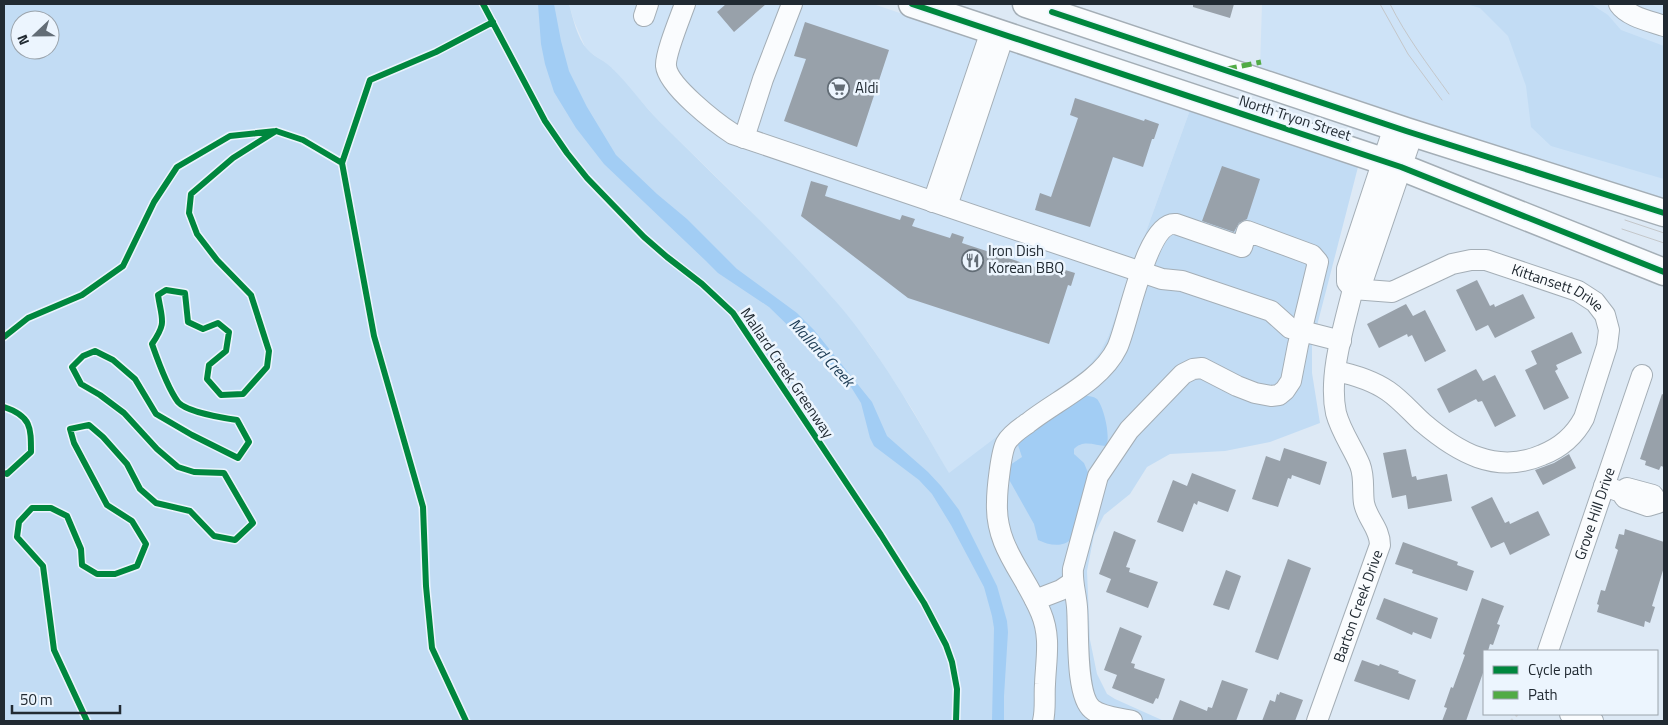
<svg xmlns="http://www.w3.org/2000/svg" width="1668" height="725" font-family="'Titillium Web',sans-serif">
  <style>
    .built { fill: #cee3f7 }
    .green { fill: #c2dcf4; fill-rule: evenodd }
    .water { fill: #a2cdf4 }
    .building { fill: #98a1aa }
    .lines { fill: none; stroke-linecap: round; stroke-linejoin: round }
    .minor-casing { stroke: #a4aeb6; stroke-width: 22 }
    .major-casing { stroke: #a4aeb6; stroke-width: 29 }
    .path { stroke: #d3d7db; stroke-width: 2.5; stroke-dasharray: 2.5 4; stroke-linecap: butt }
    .minor { stroke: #fafcfe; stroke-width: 20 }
    .major { stroke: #fafcfe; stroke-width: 26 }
    .tram { stroke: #c4c7ca; stroke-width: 1 }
    .quiet { stroke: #52ab45; stroke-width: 5; stroke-dasharray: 10 5; stroke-linecap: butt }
    .cycleway-casing { stroke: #ecf5fe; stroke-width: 9 }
    .cycleway { stroke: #00873e; stroke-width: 6 }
    .labels { text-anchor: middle; stroke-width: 5; stroke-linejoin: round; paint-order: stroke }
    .poi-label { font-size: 15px; fill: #212a32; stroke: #ecf5fe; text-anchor: start }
    .street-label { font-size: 15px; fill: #212a32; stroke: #ecf5fe }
    .water-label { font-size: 16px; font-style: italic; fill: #193851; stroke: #ecf5fe }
  </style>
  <rect width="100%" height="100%" fill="#dde9f5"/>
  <path class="built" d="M569 4H873L1190 110 1108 337 1100 352 1089 367 949 474 912 409 871 346 832 297 744 204 658 120 630 89 613 69 586 49 574 21Z
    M1262 4H1664V200L1260 68Z"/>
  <path class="green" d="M4 4H569C573 18 577 38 587 49 595 58 606 61 614 70 630 86 643 105 659 121 717 179 778 235 832 297 879 350 914 413 949 473L1088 367 1100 352 1108 337 1190 110 1358 167 1312 345V373L1320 423 1270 442 1225 451 1170 454 1147 467 1130 494 1104 515 1094 535 1087 571 1090 640 1097 674 1107 694 1115 699 1164 721H4ZM20 20H50V50H20Z
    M1466 4H1591L1608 15 1621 30 1664 46V179L1551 146 1531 127 1526 86 1508 36 1480 8Z"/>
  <path class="water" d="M538 4H554L561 41 569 71 587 107 616 155 657 194 687 219 737 269 797 313 814 330 872 402 887 436 928 472 941 486 959 510 997 586 1007 621 1008 632 1004 696V721H992L994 628 992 616 984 587 951 525 932 494 919 480 874 446 870 438 861 403 851 387 769 307 718 273 706 261 604 164 576 128 554 92 545 64 541 44Z
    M1085 396C1089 396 1093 396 1097 399 1104 407 1111 438 1106 446 1095 446 1084 439 1074 449V454L1084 463 1091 480 1071 539C1063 548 1048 545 1038 540L1034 524 1007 476 1010 465 1022 457 1018 445 1019 439Z"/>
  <path class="building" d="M726 4H766L734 32 717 12Z
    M1193 4H1234L1230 18 1193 7Z
    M805 22 889 50 857 147 784 121 806 59 794 56Z
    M1075 98 1144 121 1145 119 1159 124 1154 139H1152L1143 167 1113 157 1090 227 1035 210 1040 193 1051 197 1078 118 1070 115Z
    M1222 166 1260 179 1247 219 1239 223 1234 232 1202 221Z
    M811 181 828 186 825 196 900 220 902 215 915 219 912 226 950 238 952 233 964 237 962 243 1060 275 1062 269 1075 273 1071 286 1068 285 1049 344 908 298 801 216Z
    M1477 280 1490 306 1494 304 1495 307 1523 294 1535 318 1495 338 1488 325 1476 331 1456 290Z
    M1406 304 1413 316 1425 310 1446 351 1425 362 1412 335 1408 337 1407 334 1379 348 1367 324Z
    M1572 332 1582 353 1556 365 1558 369 1555 371 1569 398 1544 410 1525 370 1537 364 1531 351Z
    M1476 369 1483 381 1495 375 1516 416 1495 427 1482 401 1478 402 1476 399 1449 413 1437 389Z
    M1662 394 1664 395V467L1661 466 1659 470 1645 465 1646 461 1640 459Z
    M1284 448 1327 462 1320 485 1292 475 1291 479 1288 478 1278 507 1252 499 1266 456 1280 461Z
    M1406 449 1412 477 1416 476 1417 480 1447 474 1452 501 1408 509 1406 495 1392 498 1383 453Z
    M1569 454 1576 468 1543 485 1535 470 1554 463Z
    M1192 473 1236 490 1228 512 1198 501 1197 505 1194 503 1183 532 1157 522 1173 480 1187 486Z
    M1492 497 1505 523 1509 521 1510 524 1538 511 1550 535 1510 555 1504 542 1491 548 1471 507Z
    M1625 529 1664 542V567L1652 606 1655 607 1650 623 1645 621 1644 627 1597 612 1599 605 1597 604 1601 590 1605 591 1618 550 1615 548 1619 534 1624 535Z
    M1114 531 1136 540 1126 567 1130 568 1129 572 1158 582 1148 608 1106 592 1111 579 1099 574Z
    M1403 542 1458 562 1457 565 1474 571 1467 591 1412 573 1413 570 1395 564Z
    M1288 559 1311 568 1278 660 1255 652Z
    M1226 570 1241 576 1229 610 1213 605Z
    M1384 598 1438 618 1431 639 1413 632 1412 635 1376 619Z
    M1482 598 1504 606 1497 624 1500 625 1493 645 1490 644 1488 651H1484V670L1466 721H1442L1447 708 1444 707 1451 687 1453 688 1465 655 1463 654Z
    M1120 627 1142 636 1131 663 1135 664 1134 668 1165 679 1158 699 1156 698 1153 704 1112 688 1117 675 1104 670Z
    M1362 660 1379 666 1380 664 1399 671 1398 673 1416 680 1409 700 1354 681Z
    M1222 680 1248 689 1236 721H1172L1180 700 1207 711 1208 707 1212 708Z
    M1280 692 1303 700 1295 721H1262L1270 700 1275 702 1277 694 1279 695Z"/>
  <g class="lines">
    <defs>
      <g id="minor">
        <path d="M685 4C680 18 665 54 666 66 668 86 716 123 733 134L1162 279 1182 281 1271 311 1290 328 1341 341"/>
        <path d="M1619 4C1628 17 1650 21 1664 26"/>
        <path d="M644 16 648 4"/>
        <path d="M1394 127 1347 269V282L1353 289 1364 277 1413 133"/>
        <path d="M744 138 763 79 792 4"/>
        <path d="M933 202 991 31"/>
        <path d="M947 206 1004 35"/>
        <path d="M1604 486 1621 492 1625 498 1648 506 1658 503 1653 495 1627 488 1621 492"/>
        <path d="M1035 600 1061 590 1073 582"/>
        <path id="s1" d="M1548 651 1642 375"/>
        <path d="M1570 714 1593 721"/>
        <path d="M1043 721C1046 709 1044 696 1045 684 1046 659 1051 637 1041 613 1025 573 995 548 997 502 997 490 1001 452 1006 443 1011 434 1021 428 1028 423 1057 400 1101 381 1117 348 1128 326 1146 220 1176 224L1242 247 1247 231 1312 255 1318 262 1298 345 1291 381 1285 390 1279 395 1271 396 1255 393 1237 386 1202 368 1193 369 1183 374 1129 430 1098 476 1073 569C1072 582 1076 594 1077 607 1079 629 1075 695 1092 709 1101 717 1120 718 1132 721"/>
        <path id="s2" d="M1317 721 1380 545C1380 528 1367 519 1364 503 1362 490 1365 478 1360 465 1353 448 1341 432 1336 413 1328 376 1344 326 1353 289L1392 292 1452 264 1471 260H1486L1578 291 1595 302 1605 315 1609 330 1607 346 1584 418C1575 435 1560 448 1542 455 1496 475 1457 452 1422 422 1411 412 1401 400 1388 391 1372 380 1355 375 1336 371"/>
      </g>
      <path id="major" d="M912 4 1401 167 1664 272
        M1026 4 1406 131 1664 213"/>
    </defs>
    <use href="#minor" class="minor-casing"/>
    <use href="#major" class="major-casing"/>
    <path class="path" d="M1511 721 1518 714"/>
    <use href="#minor" class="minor"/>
    <use href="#major" class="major"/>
    <path class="tram" d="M1380 4 1408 54 1442 100
      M1390 4C1406 36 1428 65 1449 94
      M1625 220 1664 233
      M1622 229 1664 243"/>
    <path class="quiet" d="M1227 69 1261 62"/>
    <defs>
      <path id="cycleway" d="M483 4 545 121 567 153 587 178 644 237 667 257 702 284 733 313 881 535 924 603 946 645 952 662 957 689 956 721
        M912 4 1401 167 1664 272
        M1052 12 1406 131 1664 213
        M4 337 28 318 82 295 123 266 154 202 177 167 230 136 276 131 303 140 342 163
        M4 407C31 416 31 427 31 452L7 474 4 473
        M87 721 54 650 43 566 17 537 19 522 32 508H51L67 516 81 549 82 565 97 574H115L137 566 146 544 132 521 107 505 74 443 70 429 89 425 103 437 127 464 140 489 156 503 190 511 214 536 235 540 253 523 224 473 194 472 178 467 157 449 124 413 100 395 81 384 72 367 83 356 95 351 113 360 135 379 156 414 192 435 238 458 249 442 237 420C223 418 187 412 178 402 167 387 158 361 152 344 167 322 162 321 158 295L166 290 185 293 188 322 203 329 218 323 229 332 226 351 209 365 207 379 221 395 243 394 267 367 269 351 251 295 217 260 197 234 189 213 191 194 233 158 276 131
        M466 721 432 648 426 586 423 507 374 336 342 163 370 80 436 52 493 22"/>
    </defs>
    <use href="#cycleway" class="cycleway-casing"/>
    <use href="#cycleway" class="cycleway"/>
  </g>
  <defs>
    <symbol id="supermarket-ring" viewBox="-11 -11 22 22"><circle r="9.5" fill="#ecf5fe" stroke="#636d76" stroke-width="1.5"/><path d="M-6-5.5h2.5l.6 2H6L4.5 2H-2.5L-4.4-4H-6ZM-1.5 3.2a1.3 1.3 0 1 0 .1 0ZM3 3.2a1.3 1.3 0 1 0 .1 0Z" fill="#636d76"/></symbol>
    <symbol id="restaurant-ring" viewBox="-11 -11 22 22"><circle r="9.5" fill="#ecf5fe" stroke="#636d76" stroke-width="1.5"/><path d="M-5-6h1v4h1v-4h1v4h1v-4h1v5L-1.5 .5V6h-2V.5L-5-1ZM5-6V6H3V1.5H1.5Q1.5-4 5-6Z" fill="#636d76"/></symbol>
  </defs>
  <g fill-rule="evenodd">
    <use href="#supermarket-ring" x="826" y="76" width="25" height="25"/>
    <use href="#restaurant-ring" x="960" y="248" width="25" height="25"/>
  </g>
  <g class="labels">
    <g class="poi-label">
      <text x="855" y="93">Aldi</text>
      <text x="988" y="256">Iron Dish<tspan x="988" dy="17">Korean BBQ</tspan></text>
    </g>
    <g class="street-label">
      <text transform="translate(1295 118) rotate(18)" y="5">North Tryon Street</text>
      <text dy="5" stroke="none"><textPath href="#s2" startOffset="671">Kittansett Drive</textPath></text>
      <text transform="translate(787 373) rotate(56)" y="5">Mallard Creek Greenway</text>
      <text dy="5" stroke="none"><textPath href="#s1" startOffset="145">Grove Hill Drive</textPath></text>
      <text dy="5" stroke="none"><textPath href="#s2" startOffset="122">Barton Creek Drive</textPath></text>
    </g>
    <g class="water-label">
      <text transform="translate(822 352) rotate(47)" y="6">Mallard Creek</text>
    </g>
  </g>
  <rect width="1668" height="725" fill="none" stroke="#212a32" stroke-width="10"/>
  <rect x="1483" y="650" width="175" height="65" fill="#ecf5fe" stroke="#9ba4ac"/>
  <rect x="1493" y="666" width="25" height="8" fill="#00873e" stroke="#9ba4ac"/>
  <text x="1528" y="675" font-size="15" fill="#212a32">Cycle path</text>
  <rect x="1493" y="691" width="25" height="8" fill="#52ab45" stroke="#9ba4ac"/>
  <text x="1528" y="700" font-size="15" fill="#212a32">Path</text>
  <g transform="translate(35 35) rotate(248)"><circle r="24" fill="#ecf5fe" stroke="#9ba4ac"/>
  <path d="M0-4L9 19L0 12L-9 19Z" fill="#636d76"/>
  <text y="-8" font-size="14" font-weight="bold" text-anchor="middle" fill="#212a32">N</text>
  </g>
  <path d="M12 705v8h108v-8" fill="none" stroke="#212a32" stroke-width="2.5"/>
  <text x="20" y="705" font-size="15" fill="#212a32" stroke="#ecf5fe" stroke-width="4" paint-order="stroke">50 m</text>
</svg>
